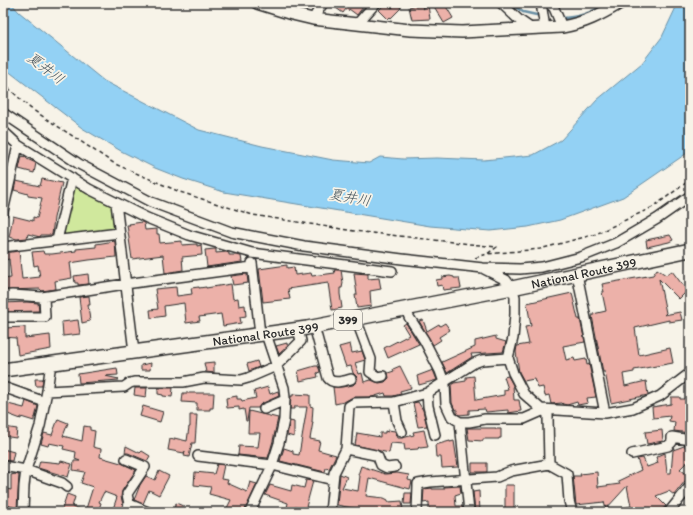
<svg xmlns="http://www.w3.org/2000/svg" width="693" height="515" font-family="Itim,'Klee One',sans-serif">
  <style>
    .green { fill: #d0e89d; stroke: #7e8a64 }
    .water { fill: #93d1f4; stroke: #698fa4 }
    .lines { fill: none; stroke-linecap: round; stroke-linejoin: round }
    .stream { stroke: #698fa4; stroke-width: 2.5 }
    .building { fill: #ecb1a9; stroke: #2b2b2b }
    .minor-casing { stroke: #2b2b2b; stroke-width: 12 }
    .major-casing { stroke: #2b2b2b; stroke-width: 14 }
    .highway-casing { stroke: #2b2b2b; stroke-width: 16 }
    .path { stroke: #2b2b2b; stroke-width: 1.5; stroke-dasharray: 4 3; stroke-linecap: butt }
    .minor { stroke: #f7f3e8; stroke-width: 9 }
    .major { stroke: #f7f3e8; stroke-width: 11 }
    .highway { stroke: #f7f3e8; stroke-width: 13 }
    .labels { text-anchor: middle; stroke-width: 3.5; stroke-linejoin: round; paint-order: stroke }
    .shield { fill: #f7f3e8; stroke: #686764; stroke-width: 1 }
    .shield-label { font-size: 12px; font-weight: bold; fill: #2b2b2b }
    .street-label { font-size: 13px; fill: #2b2b2b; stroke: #f7f3e8 }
    .water-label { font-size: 14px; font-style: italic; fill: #45545d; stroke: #f7f3e8 }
  </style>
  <rect width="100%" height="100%" fill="#f7f3e8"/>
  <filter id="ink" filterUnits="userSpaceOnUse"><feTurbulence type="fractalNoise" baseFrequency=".025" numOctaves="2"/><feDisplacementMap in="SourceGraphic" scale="8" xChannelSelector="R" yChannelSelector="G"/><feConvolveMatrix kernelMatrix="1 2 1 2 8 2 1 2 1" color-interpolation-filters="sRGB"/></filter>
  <g filter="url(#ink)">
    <path class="green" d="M74 186 113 206 116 228 115 230 60 237Z"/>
    <path class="water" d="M3 3H11L19 12 104 81 199 130 262 146 333 160 369 163 380 157 403 159 437 158 484 160 533 155 561 140 597 100 642 63 662 37 678 3H690V151L623 197 560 220 528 227 490 231 430 226 224 192 183 179 155 168 121 151 82 128 7 70 3 66Z"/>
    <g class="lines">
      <path class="stream" d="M510 3 523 12 541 16
        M560 18C577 18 592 13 606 3"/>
    </g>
    <path class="building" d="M336 3H366L357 15 349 9 348 11 346 9 343 13 336 8 338 4Z
      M386 3 392 8 397 3 401 8 391 18 390 17 388 19 379 10Z
      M432 3H444L453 18 444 23Z
      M422 4 423 9 428 5 430 19 412 20 409 7Z
      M22 156 26 157 27 159 36 163 34 173 19 169Z
      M42 179 62 183 54 218 52 235H41L40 237 28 234 27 238 17 239 9 237 13 216 33 221V217L37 218 42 198 28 196V194L14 190 16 181 40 186Z
      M142 222 144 223 145 230 157 229V234H159L160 243 182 241V245L197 244V246L201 245 202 255 182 257 183 270 165 273 163 255 132 259 127 225H130L129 224Z
      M670 235 673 240 669 242 647 247 646 240Z
      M115 241 116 257 89 260 70 263 72 278 55 281 56 289 42 291 40 289 4 290 3 279 11 278 9 259 5 260 4 253 19 251 22 279 40 277 38 265 34 266 32 252 43 251 44 254H52L76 251V249L96 247V244Z
      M215 249H216V253L226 252 229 253V255H235L241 256 242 262 207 267 205 250Z
      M287 265V268L294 267 295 275 311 273 312 276 335 273 334 270H341L343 283 342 288H340V294L342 308 332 310 328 283 288 289 290 299 263 302 259 269Z
      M657 269 666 275 672 271 687 291 679 299 659 279 666 313 664 315 680 312 682 320 669 322V320L635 328 639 355 670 348 673 363 634 370V372L623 374 625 386 646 381 648 395 611 403 605 372H603L592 316H593V314L606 311 602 292H604L602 284 653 275Z
      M354 273 368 274V279L379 278 381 289 370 291 371 306 357 308 355 295H357Z
      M88 274 89 284 78 285V283H75L74 276Z
      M247 274 248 283 233 285 231 276Z
      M450 276 454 277V278H459L461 288 443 290 442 285 437 286 436 280 442 279V277Z
      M231 284 233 299 238 298 239 306 245 305 246 316 240 317 241 323 223 326 221 314 199 317 200 321 186 323 184 303 164 306 165 316 151 318 150 310 158 309 155 289 176 287 177 296 192 294 191 288 199 287V288L206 287V288Z
      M572 293 578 319H580L585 342 563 346 566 360 574 358 575 361 586 359 587 365 589 364 596 397 587 398 588 403 578 405 577 402 567 405 563 404 562 403 551 404 549 395 545 396 543 387 538 388 536 382H535L534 379 524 381 519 372 516 352 517 346 529 344 525 327 531 326 527 303Z
      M89 296 90 305H88L90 321 82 323 79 297Z
      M27 302 38 303 39 311 3 312V303Z
      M78 320 80 334 63 336 62 322Z
      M423 320 427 331 439 324 440 326 445 323 450 330 439 337 441 340 433 345 419 321Z
      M406 323 419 344 388 358 384 348 409 335 403 325Z
      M25 327V338L50 335 51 349 18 355 16 338 3 337V328Z
      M496 336V339L506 342 503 352 471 354 472 357 447 373 442 362 475 347V341Z
      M287 343V345H289L279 354 276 346Z
      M350 344 352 353 362 351 365 360 355 363 359 374 362 373 364 382 371 380 379 383 385 382 389 378 388 373 394 371 393 369 400 366 411 388 400 391 401 394 393 396H386L385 393 372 397H353L344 402 335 404 333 387 347 386 353 385 357 381V377L353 373 351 366 346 367 339 347Z
      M257 361 259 367 249 371 247 364Z
      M214 362V373L206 372 204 363Z
      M151 363 150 370H141V365Z
      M315 366H318L320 371V372L317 373 318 377 300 381 298 371Z
      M117 368 118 375 105 376 119 379V380L79 383 78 374Z
      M433 370 437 380 419 385 417 376Z
      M474 376 476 400 504 395V390L508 389 504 377 508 376 513 385 514 400H519L521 411 508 413V410L486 412 485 409 469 410V414L459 415 457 413V409L455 410 452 403 451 385 454 383 466 381V377Z
      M35 379H43L42 386H36Z
      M268 387 270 394 278 391 279 396 261 404 258 408H249L247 421H246L244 409 239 410V407L227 408 226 398 237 396V399H241L242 401 256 398 254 391Z
      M135 388H147L146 397 134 395Z
      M158 388H173L172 397 163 396V395L158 394Z
      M183 393H214L213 408H210V410H197V403L182 402Z
      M293 394 310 395V406L313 407 312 422H313L310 439 320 441 318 450 336 455 329 469 326 468 325 472 280 461 284 448 293 451V454L299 455 307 407H294V409H290L291 396H293Z
      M671 397H680V399H690V433L674 431 675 422 669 421 670 416 653 418 652 407 671 404Z
      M26 401 38 406 35 418H34V421L21 417V419L5 413 8 404 24 408Z
      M418 402 423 410 427 426 418 427 413 403Z
      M143 406 163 412 160 422 140 416Z
      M249 411 278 418 273 441 268 458 238 455 239 446 258 447 260 433H248Z
      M190 415H197L195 443H192L189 457 184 456 185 451 184 453 168 450 170 439 174 440V438L187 441 189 427H190Z
      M58 419 68 423 63 436 82 441 84 426 90 427V430L95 431 93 447 101 449 100 457 121 463 136 470 122 491 121 497 123 504 120 512H112L117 497 104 492 99 502 101 503 98 512H85L93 487 81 483 85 472 73 470 74 461H80L75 459 76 452 63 449 64 446 49 443 48 446 41 444 44 433 52 435Z
      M290 421 294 422V437L287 435Z
      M4 427 17 429 16 438 3 436Z
      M467 428H496V429H501V438H499V439H483V441L469 440Z
      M388 430 395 431 398 438H402L414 435 413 432 424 430 428 447 420 448 419 446 418 449 405 450 404 444 391 443 389 453 355 445 357 433 380 437V433H385V431L388 432Z
      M662 430 663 441 647 444 645 432Z
      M450 441V442L454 441 458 467 442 468 441 457H436L435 445Z
      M126 446 140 453 142 451 150 456 147 461 128 453H125Z
      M684 446H690V459L680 469 689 476 674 495 669 491 656 496 666 506 659 512H652L650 510 641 512H616L615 510 631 506 627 486 606 509 604 502 576 505 573 476H581L580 474 597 472 598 487 620 484 618 481 641 470 637 459 643 458 647 467 658 463 656 457 665 453 667 473H671L673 450Z
      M3 449 14 452 12 461 3 460Z
      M40 461 60 463 61 461 72 464 68 477 38 468Z
      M472 463H487V472H472Z
      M217 464 224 465 221 479 228 480 227 483 247 492 250 482 257 484 244 512H225L231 500 209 494 211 487 194 485 195 472 214 474Z
      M361 466 385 474 397 473 409 475 408 480 412 481 410 489 369 478 366 496 384 498 388 500V502L402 501 403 511 387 512 357 509 337 505 340 474 347 477 342 488 358 491 360 476 358 475Z
      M159 471 169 476 159 495 149 490 143 504 134 500 140 485 146 476 155 480Z
      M15 474 19 475 17 509 3 504V488L11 490V475Z
      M306 480 313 481 306 507H305L304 509 295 507 294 512H286L288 503 265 495 270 485 291 491 292 485 304 488Z
      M505 485H514V512H505Z
      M460 486 461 493 455 495 456 506H462L463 512H429V502L423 503 424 489 432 488V489H444V487Z
      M479 491 480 512H475L473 492Z
      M405 493H412L411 504H404Z
      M67 494 75 497 72 507 84 510V512H61Z
      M176 503 183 506 181 512H173Z"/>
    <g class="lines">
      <defs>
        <path id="minor" d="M501 3 519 20 532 29
          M541 3 545 28
          M549 3 554 8 562 27
          M313 19 323 3
          M357 24 376 3
          M3 113 79 164 151 202 231 232 304 246 402 259 483 268 520 269 542 267 581 257 616 243 657 219 690 196
          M3 131 18 145 89 189 147 218 189 235 252 253 392 271
          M116 203 134 352
          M3 212 18 145
          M57 240 72 178
          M3 247 119 233
          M252 263 260 334
          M577 274 605 413
          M3 296 12 295 42 297 125 284 252 267
          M406 309 409 317 424 340 440 371 445 385 446 404 452 417 460 422H469L485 419H524L540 412 541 409 524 394 513 373 508 358 513 338 515 314V297L512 288 506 280 484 269
          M6 317H45L44 297
          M356 319 371 359 370 372 378 377 383 376
          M314 326 328 378C333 385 344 381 351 379
          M3 387 45 402
          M47 391 124 387 130 383 134 382H183L204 378 241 380 248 378 276 366 301 341 298 329
          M427 393 428 406 435 435
          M394 402 397 421 402 432
          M264 409 285 400
          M541 409 605 413 633 408 660 396 690 373
          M541 409 548 414V417L549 464 567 474 569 501 572 512
          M460 422 469 512
          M346 449 375 455 378 457 381 465 387 468 395 467
          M632 454 668 446 672 442V437L690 440
          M198 456 272 465 333 480
          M126 459 145 467 127 494 129 504 126 512
          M3 466 26 470 62 483 67 487
          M129 504 148 512
          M3 510 11 512
          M23 512 24 486 26 470 40 426 47 391 51 363
          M250 512 271 468 279 443 284 420 285 398 284 388 266 334
          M330 512 334 473 346 449 349 406 354 403 394 402 427 393 474 363 482 360 508 358
          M417 512 418 484 430 482 497 477 511 471 549 464
          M669 512 690 486"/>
        <path id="major" d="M257 3 292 14 313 19 410 30 462 32 562 27C585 23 600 15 620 3"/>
        <g id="highway">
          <path id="s1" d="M3 370 307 328 512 288 690 250"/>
        </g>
      </defs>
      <use href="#minor" class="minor-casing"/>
      <use href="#major" class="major-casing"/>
      <use href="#highway" class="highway-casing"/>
      <path class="path" d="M3 83 30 108 115 164 180 192 253 215 354 231 497 247 487 254 540 249 596 234 653 207 690 180
        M475 258 487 254"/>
      <use href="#minor" class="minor"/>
      <use href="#major" class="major"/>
      <use href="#highway" class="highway"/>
    </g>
  </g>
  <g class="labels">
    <rect class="shield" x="334" y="310" width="28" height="20" rx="3"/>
    <g class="shield-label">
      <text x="348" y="324">399</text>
    </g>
    <g class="street-label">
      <text dy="5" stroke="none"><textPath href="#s1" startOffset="589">National Route 399</textPath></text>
      <text dy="5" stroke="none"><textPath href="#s1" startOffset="265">National Route 399</textPath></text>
    </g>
    <g class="water-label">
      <text transform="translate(46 68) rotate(37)" y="5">夏井川</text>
      <text transform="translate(350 197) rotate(10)" y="5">夏井川</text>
    </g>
  </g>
  <rect width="693" height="515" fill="none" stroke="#f7f3e8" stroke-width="16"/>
  <rect x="8" y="8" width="677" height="499" fill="none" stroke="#2b2b2b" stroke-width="1.5" filter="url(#ink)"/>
</svg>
